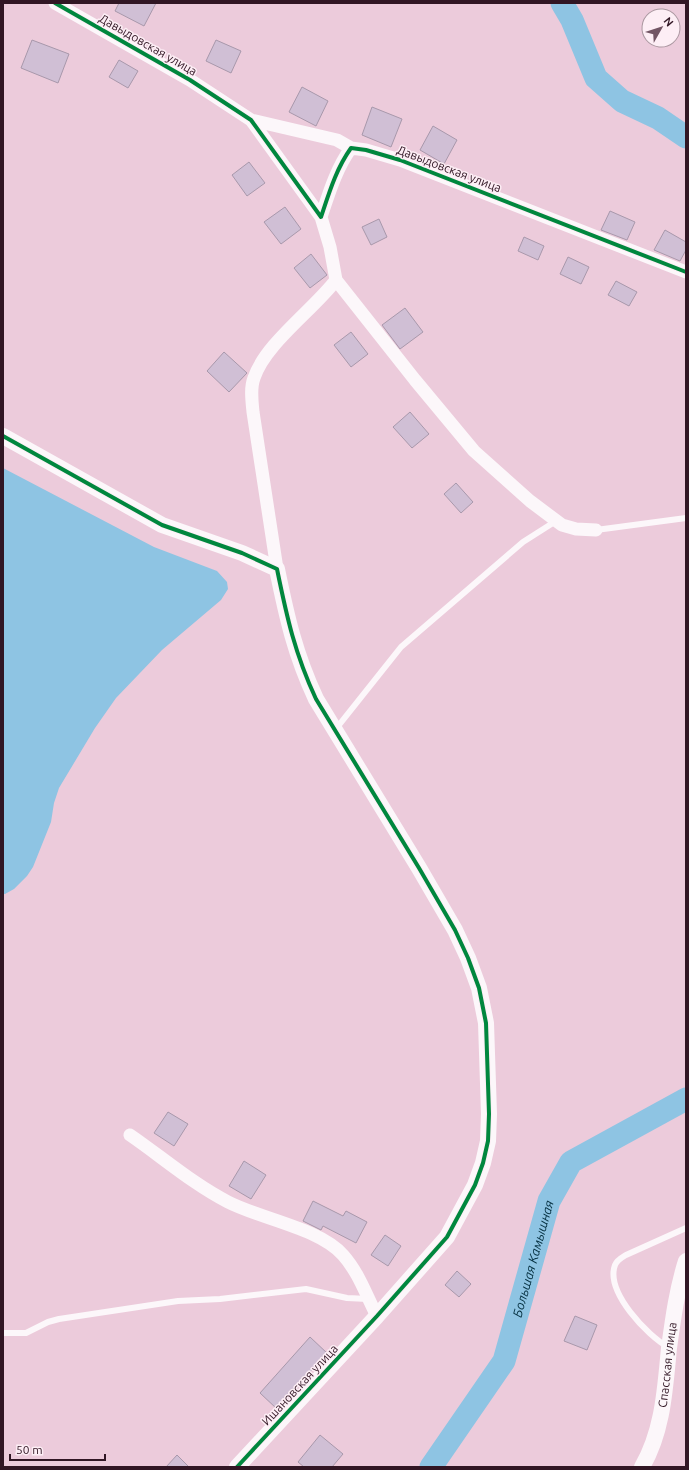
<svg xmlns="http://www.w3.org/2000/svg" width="689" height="1470" font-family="Ubuntu,sans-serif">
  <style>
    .water { fill: #8ec4e3 }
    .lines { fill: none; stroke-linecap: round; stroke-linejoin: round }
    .river { stroke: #8ec4e3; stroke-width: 23 }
    .building { fill: #d0bfd5; stroke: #a898ab }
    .service { stroke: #fcf7fa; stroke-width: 6 }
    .minor { stroke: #fcf7fa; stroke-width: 13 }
    .tertiary { stroke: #fcf7fa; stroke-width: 16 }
    .cycleway-casing { stroke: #fdeef5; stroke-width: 6 }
    .cycleway { stroke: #00873e; stroke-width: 4 }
    .labels { text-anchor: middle; stroke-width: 3; stroke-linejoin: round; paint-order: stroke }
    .street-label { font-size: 12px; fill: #311624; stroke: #fdeef5 }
    .water-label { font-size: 13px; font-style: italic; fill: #053040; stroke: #fdeef5 }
  </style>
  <rect width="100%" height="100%" fill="#eccbdb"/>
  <path class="water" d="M3 468 154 547 217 571 227 582 228 589 221 600 162 650 116 698 95 728 59 788 54 803 51 822 33 867 27 876 14 889 5 894H3Z"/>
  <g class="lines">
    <g class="river">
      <path d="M562 3 572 20 596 78 622 101 658 118 686 137"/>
      <path id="s1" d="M431 1467 504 1361 549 1201 571 1162 686 1099"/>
    </g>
  </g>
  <path class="building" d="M119 3H156L144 26 115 11Z
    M32 40 69 54 58 83 21 68Z
    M216 40 241 51 231 73 206 61Z
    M119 60 138 71 128 88 109 77Z
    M302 87 328 101 316 126 289 112Z
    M372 107 402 119 391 147 362 135Z
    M433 126 457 140 444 164 420 150Z
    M249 162 265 183 247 196 232 175Z
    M285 207 301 229 281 244 264 222Z
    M610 211 635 222 627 240 601 230Z
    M379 219 387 237 371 245 362 227Z
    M665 230 686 242V250L680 261 654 250Z
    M524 237 544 246 538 260 518 251Z
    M311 254 327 275 310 288 294 268Z
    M568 257 589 267 581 284 560 274Z
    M616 281 637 292 629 306 608 295Z
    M405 308 423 332 400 349 382 325Z
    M351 332 368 354 351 367 334 345Z
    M224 352 247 373 229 392 207 371Z
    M410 412 429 434 412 448 393 427Z
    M456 483 473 502 461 513 444 494Z
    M168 1112 188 1124 174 1146 154 1133Z
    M244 1161 266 1175 251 1199 229 1186Z
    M313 1201 343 1216 346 1211 367 1222 356 1243 323 1226 321 1230 303 1221Z
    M385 1235 401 1246 388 1266 371 1255Z
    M457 1271 471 1284 459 1297 445 1285Z
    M575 1316 597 1325 587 1350 564 1341Z
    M310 1337 328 1354 291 1391 293 1393 277 1409 260 1393Z
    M320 1435 343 1454 332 1467H304L298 1462Z
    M177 1455 189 1467H166Z"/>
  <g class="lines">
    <path class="service" d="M596 530 686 518
      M335 730 401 647 523 542 556 521
      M3 1333H26L48 1322 59 1319 178 1301 220 1299 306 1289 347 1298 368 1299
      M668 1347C648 1336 605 1292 615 1265 617 1260 621 1258 626 1255L686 1228"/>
    <path class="minor" d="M55 3 190 80 251 120 321 217C329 193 336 169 351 148L366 150 400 160 686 272
      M251 120 337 140 351 148
      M321 217 330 247 336 280 415 380 474 451 530 501 562 525 576 529 596 530
      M277 569 253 412C252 401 250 388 254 378 265 344 313 310 336 280
      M130 1135C162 1157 193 1184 228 1202 261 1219 319 1228 343 1255 359 1273 366 1295 377 1316"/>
    <g class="tertiary">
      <path d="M3 436 162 525 242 553 277 569C287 618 295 654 316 699L419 868 455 930 468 958 479 988 486 1023 489 1114 488 1141 483 1163 475 1185 447 1237 377 1316 237 1467"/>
      <path id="s2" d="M642 1467C663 1431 665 1389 669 1348 673 1319 677 1289 686 1261"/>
    </g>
    <defs>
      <path id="cycleway" d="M55 3 190 80 251 120 321 217C329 193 336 169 351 148L366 150 400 160 686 272
        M3 436 162 525 242 553 277 569C287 618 295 654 316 699L419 868 455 930 468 958 479 988 486 1023 489 1114 488 1141 483 1163 475 1185 447 1237 377 1316 237 1467"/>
    </defs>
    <use href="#cycleway" class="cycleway-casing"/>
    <use href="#cycleway" class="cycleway"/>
  </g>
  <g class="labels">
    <g class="street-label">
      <text transform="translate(148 45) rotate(30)" y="4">Давыдовская улица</text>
      <text transform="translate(449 169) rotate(21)" y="4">Давыдовская улица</text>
      <text dy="4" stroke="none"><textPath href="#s2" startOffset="106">Спасская улица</textPath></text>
      <text transform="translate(300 1385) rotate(-47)" y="4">Ишановская улица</text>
    </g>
    <g class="water-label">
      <text dy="5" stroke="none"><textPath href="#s1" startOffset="235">Большая Камышная</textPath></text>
    </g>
  </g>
  <rect width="689" height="1470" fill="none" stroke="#311624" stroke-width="8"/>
  <g transform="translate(661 28) rotate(51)"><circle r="19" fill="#fdeef5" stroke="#ab98a1"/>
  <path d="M0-3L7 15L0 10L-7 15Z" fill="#725564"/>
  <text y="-6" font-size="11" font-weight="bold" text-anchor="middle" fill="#311624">N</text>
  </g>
  <path d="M10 1454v6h95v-6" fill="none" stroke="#311624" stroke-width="2"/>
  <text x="16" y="1454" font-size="12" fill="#311624" stroke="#fdeef5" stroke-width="3" paint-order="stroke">50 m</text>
</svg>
